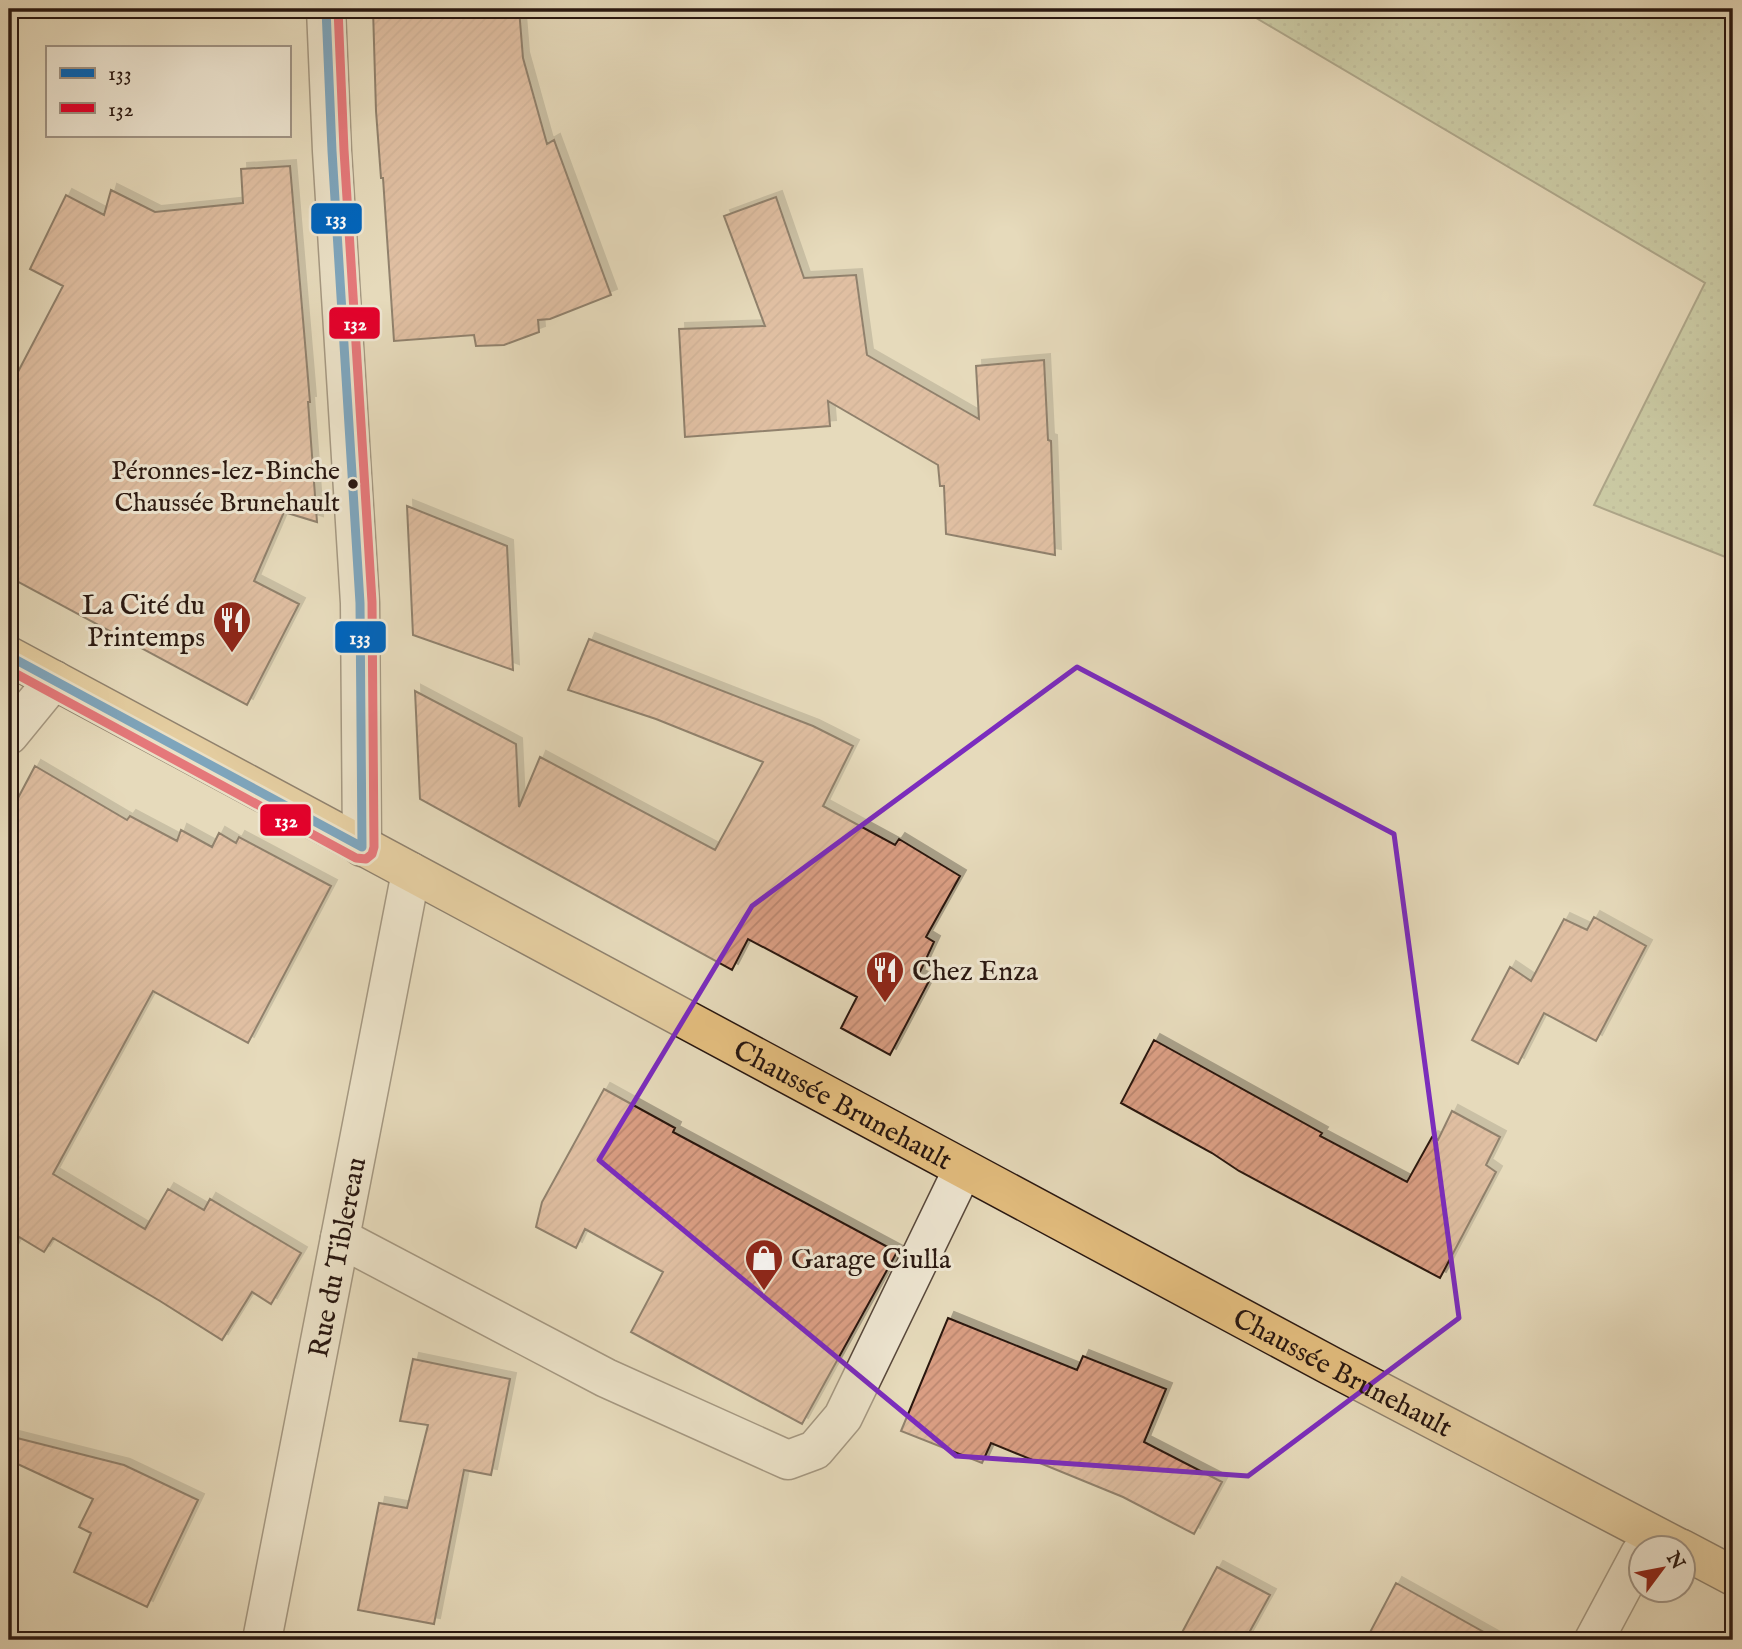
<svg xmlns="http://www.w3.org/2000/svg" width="1742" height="1649" font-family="'IM FELL English',serif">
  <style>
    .grass { fill: url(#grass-dots); stroke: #6e6c52; stroke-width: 2 }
    .building { fill: url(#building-hatch); stroke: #291710; stroke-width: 2; filter: url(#shadow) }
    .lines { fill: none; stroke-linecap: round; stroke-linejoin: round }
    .minor-casing { stroke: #58483b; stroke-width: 41 }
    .major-casing { stroke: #291710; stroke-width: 41 }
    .minor { stroke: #efe7d3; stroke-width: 38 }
    .major { stroke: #e3bd7e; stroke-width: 38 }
    .bus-1-casing { stroke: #efe7d3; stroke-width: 14 }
    .bus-2-casing { stroke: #efe7d3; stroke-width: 14 }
    .bus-1 { stroke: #0065bd; stroke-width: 9 }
    .bus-2 { stroke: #e4002b; stroke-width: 9 }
    .marked { fill: none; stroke: #7b2cbf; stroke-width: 5; stroke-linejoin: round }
    .bus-dot { fill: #291710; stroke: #efe7d3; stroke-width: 2.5 }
    .labels { text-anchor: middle; stroke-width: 6; stroke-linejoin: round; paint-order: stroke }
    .bus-label { font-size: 26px; fill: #291710; stroke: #efe7d3; text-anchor: end }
    .poi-label { font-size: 28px; fill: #291710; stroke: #efe7d3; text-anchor: start }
    .street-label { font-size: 28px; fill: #291710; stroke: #efe7d3 }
    .line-badge { stroke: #efe7d3; stroke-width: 2.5 }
    .badge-label { font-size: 19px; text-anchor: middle; font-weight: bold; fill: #fff }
  </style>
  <defs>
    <pattern id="grass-dots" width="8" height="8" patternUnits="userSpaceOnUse" patternTransform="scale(1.75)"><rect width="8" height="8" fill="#b2c093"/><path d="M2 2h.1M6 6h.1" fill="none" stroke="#99a47e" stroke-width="1.8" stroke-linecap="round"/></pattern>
    <pattern id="building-hatch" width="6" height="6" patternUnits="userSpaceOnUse" patternTransform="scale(1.75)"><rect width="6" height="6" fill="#da9e83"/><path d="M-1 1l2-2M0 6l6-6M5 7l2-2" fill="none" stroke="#bb8770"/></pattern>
    <filter id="shadow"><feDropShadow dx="6" dy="-6" stdDeviation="0" flood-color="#0004"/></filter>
  </defs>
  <rect width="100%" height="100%" fill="#e6dabb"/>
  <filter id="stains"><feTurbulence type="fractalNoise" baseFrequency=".00286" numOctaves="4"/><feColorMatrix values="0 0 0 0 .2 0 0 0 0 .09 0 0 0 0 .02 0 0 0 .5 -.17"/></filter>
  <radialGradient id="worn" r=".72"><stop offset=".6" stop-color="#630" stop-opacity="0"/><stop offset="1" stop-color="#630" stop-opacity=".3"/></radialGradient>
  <path class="grass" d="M1241 9H1733V560L1594 505 1705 283Z"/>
  <path class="building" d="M373 9H519L523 58 547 144 554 140 611 295 550 319 538 320 539 332 504 345 476 346 474 335 394 341 383 178H381L376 111Z
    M290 166 310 402H308L317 522 284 512 254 581 299 604 247 705 9 577V389L63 286 30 269 66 195 104 215 111 190 155 212 243 203 241 169Z
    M776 197 804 278 856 275 867 355 979 419 976 366 1044 360 1048 440 1051 441 1055 555 946 534 944 486H940L938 465 828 401 830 426 685 437 679 329 765 326 724 216Z
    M407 506 507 546 513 670 413 635Z
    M589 639 813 726 853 746 823 806 895 845 899 839 960 876 926 937 934 942 918 976 929 981 890 1055 841 1028 857 997 748 939 732 970 420 799 415 691 516 744 519 807 540 757 715 850 763 762 656 719 568 690Z
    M35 766 127 820 130 816 177 841 181 830 212 847 219 833 236 843 239 837 331 886 248 1043 153 991 53 1174 145 1229 168 1189 204 1210 210 1199 301 1253 271 1304 252 1292 222 1340 160 1301 53 1238 44 1252 19 1237 9 1256V815Z
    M1594 917 1646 946 1596 1041 1544 1013 1518 1064 1472 1040 1510 967 1531 981 1564 919 1587 930Z
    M1154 1040 1322 1133 1320 1136 1407 1182 1432 1137 1438 1140 1452 1111 1500 1137 1486 1165 1496 1172 1440 1278 1239 1171 1212 1153 1121 1103Z
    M604 1089 675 1128 673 1132 897 1252 802 1424 631 1332 663 1272 585 1229 576 1248 536 1227 542 1202Z
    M948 1318 1077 1370 1083 1356 1166 1389 1144 1442 1222 1482 1194 1534 1123 1497 991 1443 982 1463 901 1431Z
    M413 1359 510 1379 491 1475 464 1470 434 1624 358 1610 379 1503 407 1508 428 1425 400 1421Z
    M9 1436 124 1465 198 1500 147 1607 74 1572 91 1533 79 1527 93 1499 9 1460Z
    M1217 1567 1270 1595 1245 1640H1178Z
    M1396 1583 1498 1640H1366Z"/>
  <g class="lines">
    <defs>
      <g id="minor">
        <path d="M326 9 332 151 360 603 362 847"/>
        <path d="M9 735 54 680"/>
        <path d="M340 1238 606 1378 788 1460 815 1450 843 1417 963 1169"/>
        <path id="s1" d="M262 1640 411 872"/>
        <path d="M1594 1640 1640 1554"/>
      </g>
      <g id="major">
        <path id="s2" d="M9 656 1331 1366 1679 1548"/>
        <path d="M1682 1549 1733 1576"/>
      </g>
    </defs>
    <use href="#minor" class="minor-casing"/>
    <use href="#major" class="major-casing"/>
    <use href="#minor" class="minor"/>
    <use href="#major" class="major"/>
    <defs>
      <path id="bus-1" d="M326 9 332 151 360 603 362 847
        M9 656 362 847"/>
      <path id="bus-2" d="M9 670 356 858 366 859 372 854 374 847 372 602 344 150 338 9"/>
    </defs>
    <use href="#bus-1" class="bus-1-casing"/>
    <use href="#bus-2" class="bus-2-casing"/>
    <use href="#bus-1" class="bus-1"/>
    <use href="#bus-2" class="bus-2"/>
  </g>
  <path d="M0 0H1742V1649H0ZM1077 667 1394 834 1459 1318 1248 1476 956 1456 599 1160 752 906Z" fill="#e6dabb" fill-opacity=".55" fill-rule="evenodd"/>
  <path class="marked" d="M1077 667 1394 834 1459 1318 1248 1476 956 1456 599 1160 752 906Z"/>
  <defs>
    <symbol id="restaurant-pin" viewBox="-11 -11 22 30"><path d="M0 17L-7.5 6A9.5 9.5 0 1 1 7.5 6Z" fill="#8f2418" stroke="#efe7d3"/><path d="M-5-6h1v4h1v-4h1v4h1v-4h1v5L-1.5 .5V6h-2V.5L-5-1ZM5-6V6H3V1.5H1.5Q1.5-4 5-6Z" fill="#fff"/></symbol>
    <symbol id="shop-pin" viewBox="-11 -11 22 30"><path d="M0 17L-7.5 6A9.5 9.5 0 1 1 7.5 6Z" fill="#8f2418" stroke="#efe7d3"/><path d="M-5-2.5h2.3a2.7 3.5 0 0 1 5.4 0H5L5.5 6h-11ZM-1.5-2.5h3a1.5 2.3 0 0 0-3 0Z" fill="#fff"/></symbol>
  </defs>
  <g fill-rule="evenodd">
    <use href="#restaurant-pin" x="210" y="598" width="44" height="60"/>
    <use href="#restaurant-pin" x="863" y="948" width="44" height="60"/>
    <use href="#shop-pin" x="742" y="1236" width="44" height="60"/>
  </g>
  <circle class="bus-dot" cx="353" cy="484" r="6"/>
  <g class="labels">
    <g class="bus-label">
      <text x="340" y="479">Péronnes-lez-Binche<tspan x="340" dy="32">Chaussée Brunehault</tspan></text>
    </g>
    <g class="poi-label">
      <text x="205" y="614" text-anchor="end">La Cité du<tspan x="205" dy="32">Printemps</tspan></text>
      <text x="912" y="980">Chez Enza</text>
      <text x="791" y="1268">Garage Ciulla</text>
    </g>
    <g class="street-label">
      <text dy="10" stroke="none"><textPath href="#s2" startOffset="947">Chaussée Brunehault</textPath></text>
      <text dy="10" stroke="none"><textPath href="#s1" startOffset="390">Rue du Tiblereau</textPath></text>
      <text dy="10" stroke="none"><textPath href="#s2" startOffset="1514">Chaussée Brunehault</textPath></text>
    </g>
  </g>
  <g class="line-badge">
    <rect x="310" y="202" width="53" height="33" rx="7" fill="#0065bd"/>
    <rect x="328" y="306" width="53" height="34" rx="7" fill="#e4002b"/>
    <rect x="334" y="620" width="53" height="34" rx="7" fill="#0065bd"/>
    <rect x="259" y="803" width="53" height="34" rx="7" fill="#e4002b"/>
  </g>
  <g class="badge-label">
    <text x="336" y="225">133</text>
    <text x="355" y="330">132</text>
    <text x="360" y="644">133</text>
    <text x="286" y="827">132</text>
  </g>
  <rect width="1742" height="1649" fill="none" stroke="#e6dabb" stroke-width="35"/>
  <rect x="10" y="10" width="1721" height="1628" fill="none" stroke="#291710" stroke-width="3.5"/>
  <rect x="18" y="18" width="1707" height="1614" fill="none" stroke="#291710" stroke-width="2"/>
  <rect x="46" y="46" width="245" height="91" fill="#efe7d3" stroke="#a09485" stroke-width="2"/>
  <rect x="60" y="68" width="35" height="10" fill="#0065bd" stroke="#a09485" stroke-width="2"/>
  <text x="108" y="80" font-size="21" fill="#291710">133</text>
  <rect x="60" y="103" width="35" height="10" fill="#e4002b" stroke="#a09485" stroke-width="2"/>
  <text x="108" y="116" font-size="21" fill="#291710">132</text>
  <g transform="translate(1662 1569) rotate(58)"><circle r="33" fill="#efe7d3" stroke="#a09485" stroke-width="2"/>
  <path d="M0-5L12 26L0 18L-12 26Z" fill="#8f2418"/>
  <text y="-10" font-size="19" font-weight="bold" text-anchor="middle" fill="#291710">N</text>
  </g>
  <rect width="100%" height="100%" filter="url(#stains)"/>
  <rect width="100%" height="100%" fill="url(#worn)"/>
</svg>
